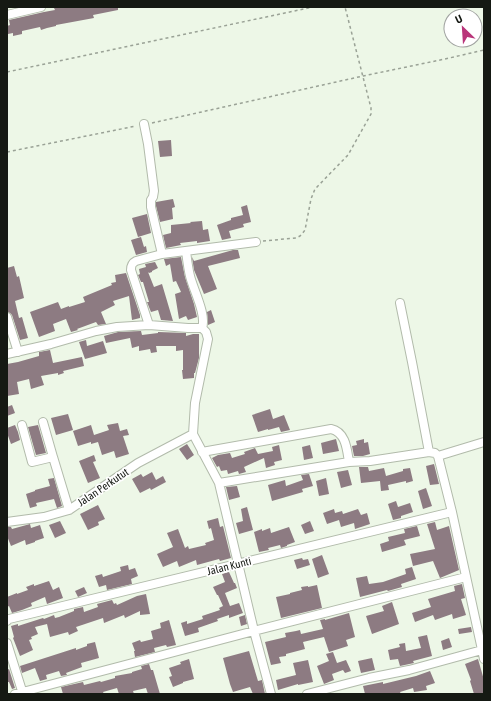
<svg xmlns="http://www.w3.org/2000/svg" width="491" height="701" font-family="'Asap Condensed',sans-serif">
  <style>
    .building { fill: #8d7b82 }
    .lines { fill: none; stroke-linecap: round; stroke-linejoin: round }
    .minor-casing { stroke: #b2bbab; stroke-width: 10 }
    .path { stroke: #9aa296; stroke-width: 1.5; stroke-dasharray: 3 3; stroke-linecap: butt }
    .minor { stroke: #fff; stroke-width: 8 }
    .labels { text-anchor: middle; stroke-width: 3.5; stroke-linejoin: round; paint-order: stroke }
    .street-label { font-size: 11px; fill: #151913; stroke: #fff }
  </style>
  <rect width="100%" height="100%" fill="#edf7e7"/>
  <path class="building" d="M64 7H118V10L93 15 94 18 56 25V26L47 28 41 30 40 27 22 31V34L13 36V33L8 34 7 26 10 25 9 20 44 12 55 10 54 8Z
    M171 140 172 156 160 157 158 141Z
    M173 199 175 207 172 208 173 219 160 222 156 206V202Z
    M247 205 251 222 243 224 244 227 229 231 231 238 222 240 217 225 231 220V218L243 215 241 207Z
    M147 214 151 233 138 237 132 218Z
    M202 221 203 230 208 229 210 241 197 243V241L180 243 181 245 166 248 163 235 171 233V225L191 223 190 222Z
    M141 237 144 247 146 246 147 252 136 255 131 240Z
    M233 250H238L240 258 208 266 217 289 204 294 194 270 192 257 194 261Z
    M181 257 185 277 194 304 197 317 188 320 186 316 179 319 175 294 181 292 176 281 173 282 170 264 166 266 164 259Z
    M155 262 158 268 152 271V272L149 273 148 272 154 287 162 284 173 321 161 320 158 310 151 312 147 302H149L143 282H141L138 275 140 274 139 269 146 267 145 264Z
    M14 266 17 277 19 276 24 298 15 301 19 318 22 317 28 338 20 340 12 315 10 313 7 312V268Z
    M126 273 140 315V318L132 320 129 296 113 301 115 305 101 312 106 324 98 325 96 322 77 329 78 330 71 332 66 319 53 324 55 331 39 337 30 312 58 302 61 309 69 306V307L85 302 83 297 112 285 111 283 116 282 115 275Z
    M211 310 215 322 208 325 207 312Z
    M141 331 142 335 158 333V332L186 333V336L193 334H199V358L195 373H194V378L183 379 182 370H183V350L176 351V346H156L157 352 151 353 150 349 139 351V346L132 348 130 338 106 343 104 336 118 332Z
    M86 340 87 346 103 341 107 353 85 359 79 342Z
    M50 350 53 363 82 357 84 366 63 371 64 373 58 375V373L41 376 44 385 31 389 29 379 17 382 19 394 7 396V364L18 362 39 356V352Z
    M12 405 15 413 7 416V407Z
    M270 409 273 419 284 415 290 430 281 432 279 427 268 430V429L258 432 252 415Z
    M68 414 73 430 56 435 51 418Z
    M118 423 120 431 127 429 129 435 123 436 129 454 116 458 114 451 102 455 98 442 91 444V442L78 446 73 431 91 425 94 435 109 430 107 425Z
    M15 425 18 432 20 440 11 444 7 433V428Z
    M38 425 46 453 36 455 28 427Z
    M336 439 339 451 323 454 321 443Z
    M364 439V443L368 442 370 454 363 456H354L352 446 357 445 356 441Z
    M187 444 194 455 187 460 179 449Z
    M279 445 282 460 274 462 275 465 266 468 264 458 244 467 246 472 239 474 238 471 228 474 227 470 221 471 219 466 217 467 212 458 218 455 230 453 232 458 245 454 244 452 255 448 258 454 273 451 272 447Z
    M310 445 313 458 304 460 302 447Z
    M94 455 96 461 93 462 100 478 88 483 79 461Z
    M434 464 439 484 430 485 426 466Z
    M359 467H368L369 471 384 468 386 476 403 471V469L410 468 413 481 406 483V481L388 485 389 490 381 491 380 481 361 483Z
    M348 470 352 485 341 488 337 472Z
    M152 472 156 480 163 476 166 482 151 490 150 488 140 493 132 479 141 474 143 477Z
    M309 474 313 486 302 489 303 492 272 501 268 485 285 480 286 486 303 480 301 475Z
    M54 478 62 506 57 508 54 499 36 503 37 506 30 508 26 494 35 491V490L50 486 48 479Z
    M326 478 329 494 319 496 316 481Z
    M237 486 240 497 229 500 226 487Z
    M426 488 432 506 423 509 418 491Z
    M396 501 398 507 410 503 413 512 401 516V518L393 520 388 504Z
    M98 505 105 519 98 522 99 525 88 530 80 514Z
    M247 507 253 530 239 534 236 523 243 521 241 509Z
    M334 509 335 513 342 511 343 514 358 509 361 515 367 513 370 524 355 529 354 523 341 527 339 520 327 524 323 513Z
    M218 518 220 527 223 526 231 558 220 561 219 559 197 565 196 560 179 567 177 561 163 567 157 554 173 547 167 533 178 529 185 548 188 546 189 549 206 545 205 543 214 540 211 528 209 529 207 521Z
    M60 521 66 533 55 538 49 525Z
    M310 521 314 531 305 534 301 525Z
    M435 522 437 530 449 526 459 570 440 578 433 561 413 566 410 554 435 549 427 524Z
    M30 524 31 528 40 525 44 538 35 541V542L26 545 25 540 11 546 7 536V527H11L12 529Z
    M417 526 420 536 404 540 406 545 382 552 380 544 389 541 388 537 405 533 404 529Z
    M289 527 295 542 287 545V546L281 548 280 545 268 548 269 550 259 552 254 532 262 529V531L270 528 271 533Z
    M322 555 329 574 318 578 312 559Z
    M302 558 303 560 308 559 310 565 297 569 294 560Z
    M128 565 129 570 135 568 138 576 131 579 132 584 107 590 106 585 99 587 95 576 102 574 103 577 121 571 120 567Z
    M412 567 416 579 401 584 402 587 388 591 387 590 360 597 356 578 367 576 369 584 383 582 406 574 405 569Z
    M229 572 234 583H235L237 588 225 593 230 606 239 603 243 613 229 618V615L217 619 218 621 198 628 199 632 185 636 181 623 187 621V624L203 619 202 616 220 610 219 608 223 606 218 595H217L213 587 225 582 222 574Z
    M49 581 53 590 59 587 63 598 47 604 45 597 31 603 32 606 22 610 12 613 9 606 7 607V597L17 593V594L28 590 26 587 34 584V586Z
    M462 584 465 598 461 599 466 615 453 619 452 614 435 620 433 615 415 622 412 613 431 607 428 599 455 591 454 586Z
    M317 585 322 608 281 618 276 597 290 594V593L302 590 301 587 308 586V587Z
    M84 587 87 593 78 597 75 591Z
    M146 594 150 614 140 615V611L125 618 124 615 104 623 103 618 76 627 78 631 69 635 68 632 50 637 47 624 35 627 38 634 31 637 32 639 29 640 33 650 20 656 13 638 14 637 11 626 18 624V626L43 618 44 619 54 615 55 618 59 617 74 611V609L83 607 84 612 98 607 97 604 112 600 114 604 116 603 117 605 137 596Z
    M392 602 399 624 372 634 366 616 384 611 382 606Z
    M349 613 355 637 346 640 348 646 329 652 324 637 303 642 305 649 286 654V656L279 657 281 663 271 665 265 642 286 637 285 633 296 631 300 630 301 634 323 629 320 620 325 619V620Z
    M245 615 247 624 241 626 239 617Z
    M169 620 176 645 167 647 166 645 154 648 155 652 135 657 134 651H135L132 643 140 640 141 642 153 639 151 631 161 628 160 623Z
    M471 627 472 632 459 634 458 629Z
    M427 635 432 656 413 661 414 663 400 666 398 659 390 660 388 650 400 647 399 644 405 643 406 651 421 648 418 637Z
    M449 638 452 647 443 650 441 641Z
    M95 642 99 658 81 663 82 667 66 673 67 675 61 676 59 671 46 675 47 679 40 681 35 668 22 673 20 666 76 648V650L87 646V644Z
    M249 651 258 681 262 680 265 694H253L250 687 233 692 230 684 223 658Z
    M333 652 337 663 346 660 351 671 345 673 343 670 332 674 334 680 324 684 317 666 329 661 326 654Z
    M372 658 375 670 361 673 358 661Z
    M189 659 194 679 183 682V683L173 687 169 677 172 676 169 668 181 664 180 662Z
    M478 659 484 680V694H474L470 681 471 680 465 664Z
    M308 660 313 682 298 685V684L278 690 276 680 296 675 293 663Z
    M149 664 151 670H153L160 694H148L146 688 133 691 134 694H119L117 688 103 692 104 694H63L61 687 83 682 84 685 100 681 101 682 115 678V676L132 673V672L142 669 141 666Z
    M9 669 15 688 12 689 9 682H7V670Z
    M430 671 435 683 426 686 427 690 414 692 413 688 400 692 401 694H365L363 686 383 682V684L416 676Z"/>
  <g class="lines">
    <defs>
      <path id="minor" d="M7 15 41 7
        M144 124 148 144 154 191 153 197 151 200V207L162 254
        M186 251C187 259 188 268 190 276 193 289 207 315 202 328
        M400 303 412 362 429 452
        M7 317 18 352
        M149 325 131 270C131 265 132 263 136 261L162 254 256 242
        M7 354 51 344 96 331 117 327 149 325 188 328H202L206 332 208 339 195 403 193 434 219 483 254 631 271 694
        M22 425 32 462 53 457 43 422
        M202 452 331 429C346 432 347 450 349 462
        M438 456 484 442
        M53 457 69 510
        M219 483 349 462 370 461 429 452 435 453 438 456 452 512 484 659
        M7 522 44 517 69 510 138 463 193 434
        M7 621 9 619 452 512
        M7 643 23 694
        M15 694 254 631 466 577
        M307 694 369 678 409 670 482 650"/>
    </defs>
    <use href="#minor" class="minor-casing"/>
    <path class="path" d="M7 72 313 7
      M152 123 363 76 445 59 484 50
      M7 152 136 126
      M263 241 296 238 300 236 302 234 305 230 311 199 315 189 348 155 371 114V108L345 7"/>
    <use href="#minor" class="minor"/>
  </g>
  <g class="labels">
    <g class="street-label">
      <text transform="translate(103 487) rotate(-34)" y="4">Jalan Perkutut</text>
      <text transform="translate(229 566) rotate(-14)" y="4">Jalan Kunti</text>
    </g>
  </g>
  <rect width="491" height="701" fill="none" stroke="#151913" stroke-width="16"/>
  <g transform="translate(463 28) rotate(335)"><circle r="19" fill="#ffffff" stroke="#a1a3a1"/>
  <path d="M0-3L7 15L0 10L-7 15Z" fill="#b9357a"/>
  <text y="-6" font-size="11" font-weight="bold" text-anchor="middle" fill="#151913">U</text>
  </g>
</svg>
